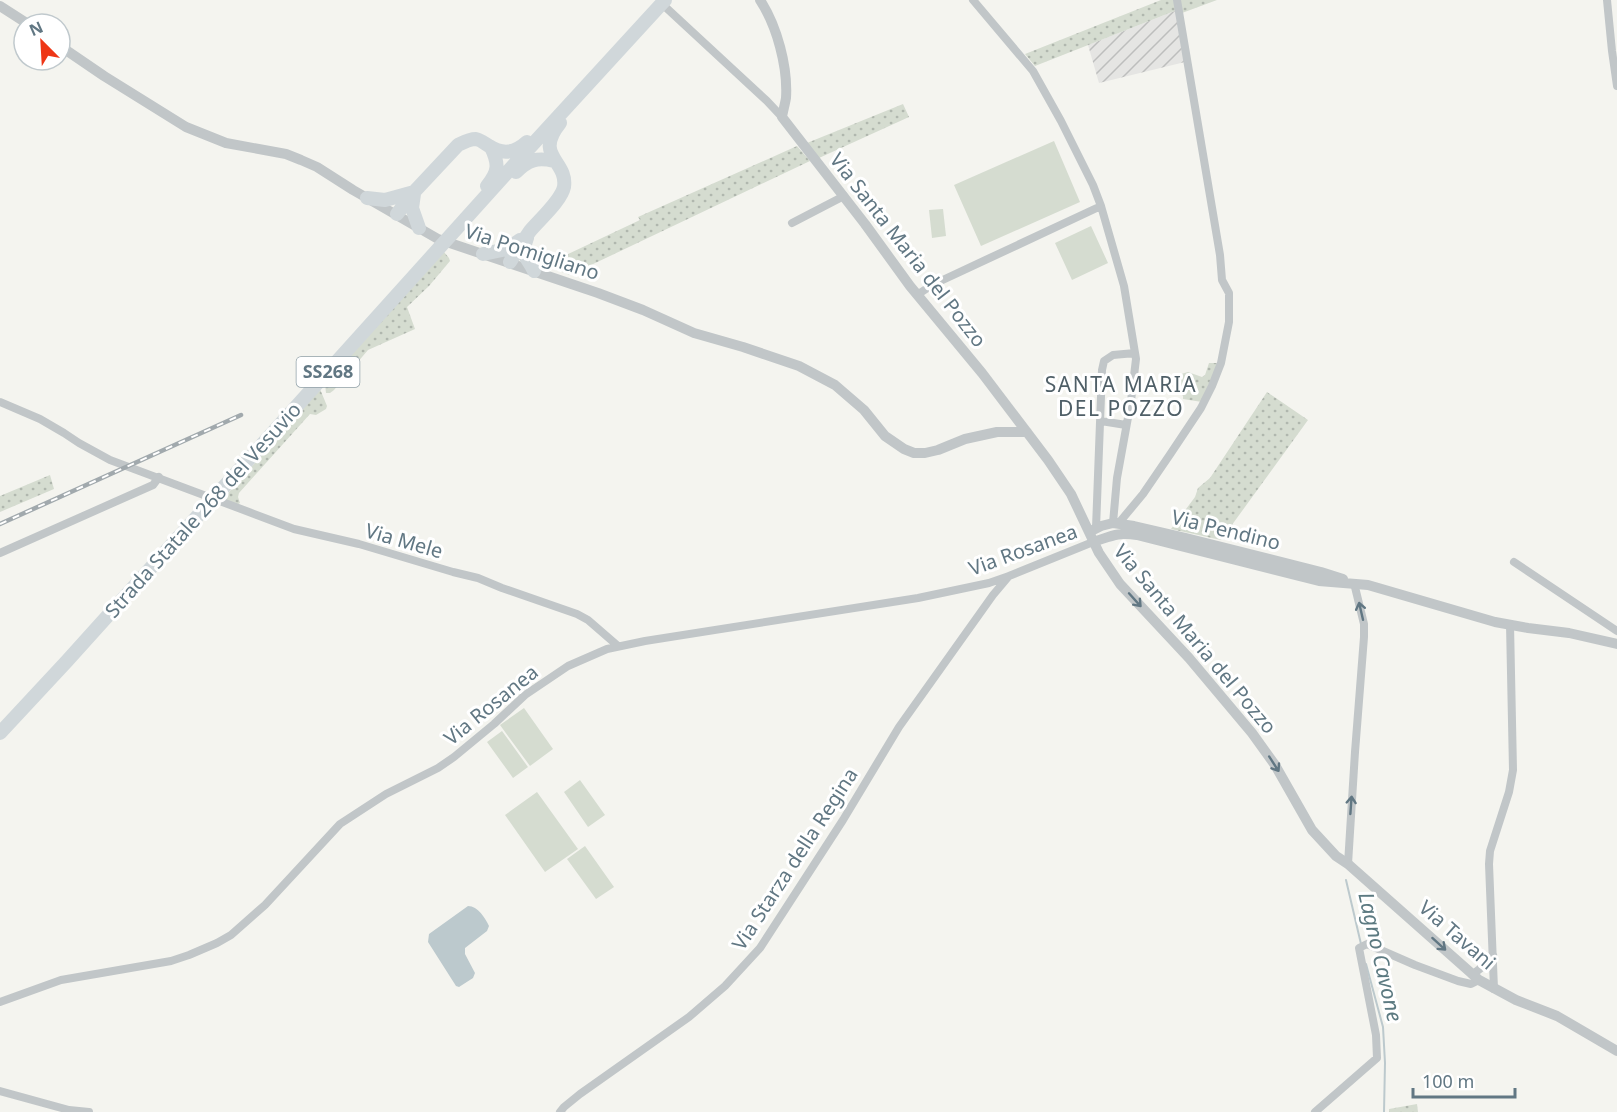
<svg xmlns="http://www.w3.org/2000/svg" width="1617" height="1112" font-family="'Noto Sans',sans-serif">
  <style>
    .industrial { fill: url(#industrial-furrows) }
    .grass { fill: url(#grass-dots) }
    .pitch { fill: #d5dcd0 }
    .water { fill: #bcc9cd }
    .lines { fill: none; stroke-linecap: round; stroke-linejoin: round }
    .stream { stroke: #bcc9cd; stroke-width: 2 }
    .minor { stroke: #c1c6c8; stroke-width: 8 }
    .tertiary { stroke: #c1c6c8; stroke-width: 10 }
    .trunk { stroke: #d0d7da; stroke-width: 14 }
    .rail-casing { stroke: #a1a9ad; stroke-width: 4.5 }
    .rail { stroke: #fff; stroke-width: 2; stroke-dasharray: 7; stroke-linecap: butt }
    .oneway { stroke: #617783 }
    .labels { text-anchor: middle; stroke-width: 6; stroke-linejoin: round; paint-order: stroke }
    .shield { fill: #fff; stroke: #90a0a8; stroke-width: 1.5 }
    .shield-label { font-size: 18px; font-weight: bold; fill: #617783 }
    .street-label { font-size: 20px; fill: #617783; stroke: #fff }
    .neighbourhood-label { font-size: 21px; letter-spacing: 1.5px; fill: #4f5f67; stroke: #fff }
    .water-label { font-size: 21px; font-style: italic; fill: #5c7a81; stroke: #fff }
  </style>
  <defs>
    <pattern id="industrial-furrows" width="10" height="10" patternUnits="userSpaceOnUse" patternTransform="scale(1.5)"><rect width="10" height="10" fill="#e5e5e3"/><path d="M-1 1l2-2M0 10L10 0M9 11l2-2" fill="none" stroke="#bdbebd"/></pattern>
    <pattern id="grass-dots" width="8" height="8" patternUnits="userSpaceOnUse" patternTransform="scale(1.5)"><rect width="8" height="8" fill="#d5dcd0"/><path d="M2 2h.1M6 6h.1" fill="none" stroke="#b0b7ae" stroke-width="1.8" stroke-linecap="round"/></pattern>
  </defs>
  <rect width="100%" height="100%" fill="#f4f4ef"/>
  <path class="industrial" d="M1177 10 1185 62 1099 83 1088 45Z"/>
  <path class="grass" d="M1161 0H1175L1177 10 1035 66 1025 54Z
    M1180 0H1217L1182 13Z
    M903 104 909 117 819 158 807 143Z
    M797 146 810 161 570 275 546 266 547 264 640 220 638 217Z
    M444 252 449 258 450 261 429 286 407 307 415 329 368 350 334 390 330 393H326L325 384Z
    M1209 363H1218L1202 402 1183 399V396C1177 389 1177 383 1181 374L1188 372 1202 377 1205 375Z
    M320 389 327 406 326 409 316 415 310 414 239 493 238 497 240 503 237 505 222 500Z
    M1267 392 1308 420 1221 540 1171 529 1195 497 1198 488 1210 478Z
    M50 475 54 489 0 512V496Z
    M1417 1104 1418 1112H1389V1109Z"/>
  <path class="pitch" d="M1054 141 1080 202 981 246 954 185Z
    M943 209 946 236 932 238 929 210Z
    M1091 226 1108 263 1072 280 1055 243Z
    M524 708 553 749 530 766 500 725Z
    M502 731 528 767 513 778 487 742Z
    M580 780 605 815 588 827 564 792Z
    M537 792 578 849 545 872 505 815Z
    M585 846 614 887 596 899 567 859Z"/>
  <path class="water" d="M468 906C478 906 485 918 489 926L487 931 465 948V954L475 973 473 978 459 987 456 986 428 942 429 934Z"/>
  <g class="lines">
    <path class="stream" d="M1346 880 1361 944
      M1366 964 1383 1027 1385 1063 1384 1112"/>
    <path class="minor" d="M973 0 1033 71 1061 121 1093 185 1101 206 1124 286 1136 359 1131 401 1117 478 1113 523
      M1607 0 1612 51 1617 86
      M660 2 767 101 782 117
      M792 223 844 196
      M917 295 932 285 1101 206
      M0 402 40 419 64 433 79 443 110 460 241 509 294 529 359 544 453 572 478 578 502 588 577 614 588 620 618 646
      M1101 421 1126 425
      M1118 524 1143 494 1171 453 1201 408 1212 386 1221 363 1229 322V293L1222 280 1220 255 1177 0
      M1096 528 1102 370 1104 361 1113 355 1135 353
      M0 553 153 485 159 477
      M1514 562 1617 631
      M1348 864 1355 752 1364 637V624L1354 583
      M1472 975 1486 964 1493 955
      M1494 989 1489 864 1490 851 1509 792 1513 770 1510 624
      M0 1002 61 980 171 961 189 955 217 943 231 935 265 905 340 824 386 794 438 768 454 757 494 724 525 695 568 666 607 649 645 641 918 598 989 583 1009 576 1093 542
      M0 1091 69 1110 89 1112
      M560 1112 564 1107 580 1094 689 1017 725 986 760 948 843 820 899 727 993 595 1009 576
      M1315 1112 1377 1058 1376 1035 1359 948 1367 944 1415 965 1458 981 1471 984 1479 980"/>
    <path class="tertiary" d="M760 0C777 26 788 67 786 98 785 104 783 111 782 117L865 224 910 286 982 373 1048 460 1071 494 1099 553 1120 584 1189 658 1252 733 1275 765 1312 830 1336 856 1348 864 1479 980 1516 1000 1557 1016 1617 1051
      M0 6 28 24
      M60 46 104 76 186 127 226 143 286 154 301 160 317 167 353 190 438 239 598 293 643 310 694 333 743 347 799 366 835 385 864 410 885 436 904 449 914 453H925L938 450 965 439 997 432H1027
      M1089 532 1101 526 1113 523 1134 526 1186 538 1321 572 1343 579
      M1093 542C1112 536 1117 532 1137 535L1319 581 1368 585 1495 622 1528 628 1569 633 1617 644"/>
    <path class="trunk" d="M516 172C528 160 537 157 554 161
      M487 186C499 171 499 164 491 147
      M414 194 412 208 419 228
      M367 198 385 200 414 192
      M397 214 414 192 458 145C464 142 469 139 476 139 481 140 484 143 489 146 503 155 515 153 527 142
      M527 238C520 258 527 255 534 271
      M483 254 507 249 520 240
      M510 262C516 252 523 241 530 231 540 219 561 201 564 187 568 160 533 157 560 123
      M0 733 67 661 522 156 665 0"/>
    <defs>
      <path id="rail" d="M0 524 241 415"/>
    </defs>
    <use href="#rail" class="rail-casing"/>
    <use href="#rail" class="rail"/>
  </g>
  <defs><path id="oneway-shaft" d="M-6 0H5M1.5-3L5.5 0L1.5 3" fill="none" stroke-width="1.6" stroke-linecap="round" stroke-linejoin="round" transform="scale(1.5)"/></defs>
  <g class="oneway">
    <use href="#oneway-shaft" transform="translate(1135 600) rotate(48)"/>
    <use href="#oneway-shaft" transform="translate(1361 611) rotate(-103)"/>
    <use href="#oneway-shaft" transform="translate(1274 764) rotate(57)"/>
    <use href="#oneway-shaft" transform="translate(1351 805) rotate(-86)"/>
    <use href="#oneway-shaft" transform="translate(1439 944) rotate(42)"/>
  </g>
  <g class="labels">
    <rect class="shield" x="296.5" y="357" width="63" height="30" rx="4.5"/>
    <g class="shield-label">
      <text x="328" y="378">SS268</text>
    </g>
    <g class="street-label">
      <text transform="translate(908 250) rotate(52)" y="7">Via Santa Maria del Pozzo</text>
      <text transform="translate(532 252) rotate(18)" y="7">Via Pomigliano</text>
      <text transform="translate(203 510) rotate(-48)" y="7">Strada Statale 268 del Vesuvio</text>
      <text transform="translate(1226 530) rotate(14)" y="7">Via Pendino</text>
      <text transform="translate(404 541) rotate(16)" y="7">Via Mele</text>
      <text transform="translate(1023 550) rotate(-20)" y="7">Via Rosanea</text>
      <text transform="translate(1195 639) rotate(50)" y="7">Via Santa Maria del Pozzo</text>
      <text transform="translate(491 705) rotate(-39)" y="7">Via Rosanea</text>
      <text transform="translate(795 859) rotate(-57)" y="7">Via Starza della Regina</text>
      <text transform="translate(1457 935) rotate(41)" y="7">Via Tavani</text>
    </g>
    <g class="neighbourhood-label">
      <text x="1121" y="392">SANTA MARIA<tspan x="1121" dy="24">DEL POZZO</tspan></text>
    </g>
    <g class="water-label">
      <text transform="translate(1380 957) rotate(77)" y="7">Lagno Cavone</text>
    </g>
  </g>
  <g transform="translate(42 42) rotate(336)"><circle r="28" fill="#ffffff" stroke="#c0c9cd" stroke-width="1.5"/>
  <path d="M0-4.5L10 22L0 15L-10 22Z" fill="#ee3616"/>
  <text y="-9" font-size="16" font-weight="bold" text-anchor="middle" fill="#617783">N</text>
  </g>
  <path d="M1413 1088v9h102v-9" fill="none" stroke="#617783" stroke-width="3"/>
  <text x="1422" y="1088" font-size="18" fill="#617783" stroke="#ffffff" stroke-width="4.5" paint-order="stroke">100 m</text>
</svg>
